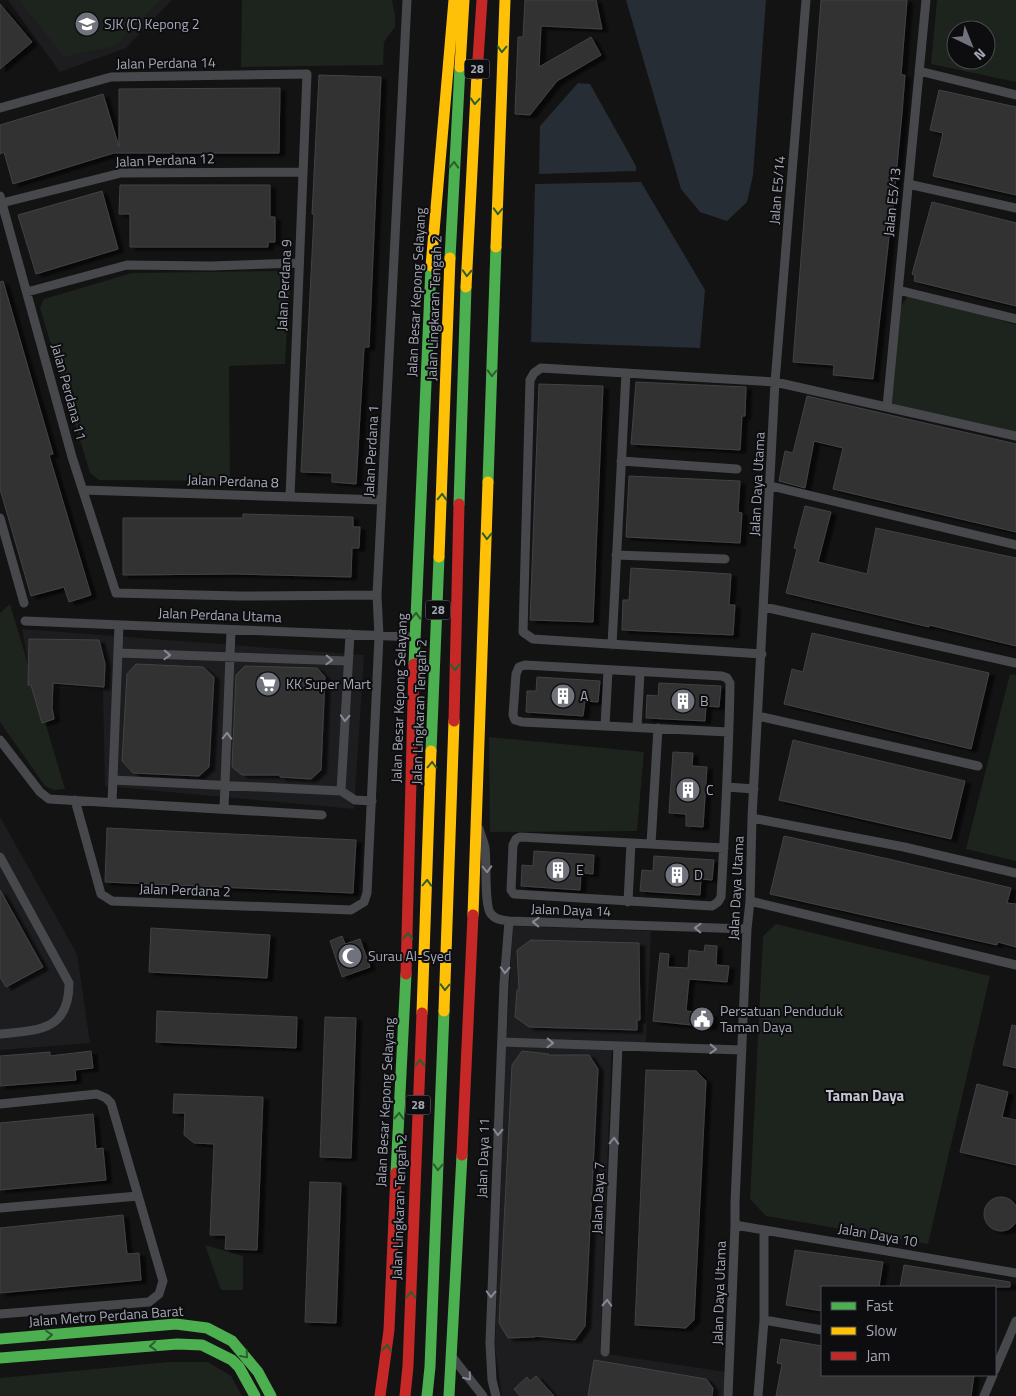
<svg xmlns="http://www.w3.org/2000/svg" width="1016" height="1396" font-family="'Titillium Web',sans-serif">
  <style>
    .built { fill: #1d1d1f }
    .green { fill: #1d231d; fill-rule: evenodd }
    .water { fill: #262d34 }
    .building { fill: #313132; stroke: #424247; filter: url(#shadow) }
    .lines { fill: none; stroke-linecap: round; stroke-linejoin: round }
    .street { stroke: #47484c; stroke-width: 9 }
    .fast { stroke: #4caf50; stroke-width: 11 }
    .slow { stroke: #ffc107; stroke-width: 11 }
    .jam { stroke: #c62828; stroke-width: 11 }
    .oneway { stroke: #2c5e30 }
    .oneway2 { stroke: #878a96 }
    .labels { text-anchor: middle; stroke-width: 4; stroke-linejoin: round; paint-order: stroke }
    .shield { fill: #0d0d0f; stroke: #767983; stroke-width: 1 }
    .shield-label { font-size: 12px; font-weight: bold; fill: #a3a7b5 }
    .poi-label { font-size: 14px; fill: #a3a7b5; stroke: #0d0d0f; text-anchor: start }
    .street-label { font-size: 14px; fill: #a3a7b5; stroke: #0d0d0f }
    .neighbourhood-label { font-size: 15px; font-weight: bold; fill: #c4c7d1; stroke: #0d0d0f }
  </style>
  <defs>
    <filter id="shadow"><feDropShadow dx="5.5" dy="3" stdDeviation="1" flood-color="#0009"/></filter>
  </defs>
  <rect width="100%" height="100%" fill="#131313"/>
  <path class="built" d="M8 0H172L126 48 60 72Z
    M22 629 364 655 354 809 105 786 103 690 57 688V719L40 726Z
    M0 817 77 954 90 1043 0 1050Z
    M513 926 651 931 646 1042H612L600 1353 726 1372 723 1396H502L495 1347 506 1046Z"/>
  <path class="green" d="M19 0H160L115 46 64 57Z
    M242 0H392L395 15V27L384 42 383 65 241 67Z
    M937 0H1016V82L931 64ZM956 30H986V60H956Z
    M279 271 290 285 285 364 229 366 230 481 99 480 90 473 40 308 44 299 132 273Z
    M910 293 1016 325V436L887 407 896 313Z
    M10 604 65 789 54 790 45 786 0 722V613Z
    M1010 674 1016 675V861L966 849Z
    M489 737 644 752 637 831 490 832Z
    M776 924 990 976 928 1244 766 1216 750 1199 763 936Z
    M205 1245 243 1256V1290H221Z
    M169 1362H208L231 1376 242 1396H0V1378Z"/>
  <path class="water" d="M626 0H766L753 175 747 202 727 221 700 212 681 189Z
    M578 83 590 84 636 166V171L539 174 540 126Z
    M641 182 705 290 700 348 531 342 535 184Z"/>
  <path class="building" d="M525 0H596L602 29 541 26 539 67 591 37 601 55 557 81 530 115 515 114 518 37H523Z
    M821 0H907L901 75H905L902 113 891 228H890L873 379 833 375 834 365 793 362Z
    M0 4 32 42 0 69Z
    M319 75 381 77 369 347H364L356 484 332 482V473L301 472 313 235 314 214H312Z
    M280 88 279 153H114L13 184 4 152 0 154V125L103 94 119 147V89Z
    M939 90 1016 107V195L933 176 943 133 930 130Z
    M120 185H270V217H275V242H268V247H130V214H119Z
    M102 191 118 249 36 274 18 215Z
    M932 202 1016 223V306L914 281 915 276 912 274Z
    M3 281 53 454 49 455 91 595 69 602 64 587 31 596 0 489V282Z
    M636 382 746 387 745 416H742L740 450 631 444Z
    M539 384 603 386 593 622 530 620Z
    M807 396 1016 444V532L833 489 843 448 814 441 805 488 779 481 785 451 793 453Z
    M629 476 740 481 738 512 742 513 740 543 626 537Z
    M805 506 831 512 818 562 867 574 876 528 1016 558V646L929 625V627L786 593 797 549 794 548Z
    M243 514 353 517V527H360L359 548H352L351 577 234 574 123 575V518H243Z
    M631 568 731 574 729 605H735L733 635 622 630 623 600H629Z
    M812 633 989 673 971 749 784 704 792 669 803 672Z
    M29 639 99 640 105 664 104 687 53 683 52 708 54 719 42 723 31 685H28Z
    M136 664 203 667 214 677 209 767 199 776 133 773 122 761 127 674Z
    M245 666 317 668 325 677 321 770 311 779 280 777V775H242L232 767 236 675Z
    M537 677 600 681 598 702 585 701 583 716 526 712 527 691H536Z
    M659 683 721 686 719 707 706 706 705 721 646 718 647 695 658 696Z
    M793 740 965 781 951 839 779 800Z
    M673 752 693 753 692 766 707 767 703 827 686 826V814L669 813Z
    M107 828 356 840 353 893 105 882Z
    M784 836 893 860 1011 888 1007 903 1016 904V947L998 942 997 945 770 894Z
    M534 851 594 855 593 874 581 873 580 890 521 886 522 865 533 866Z
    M654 856 714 860 712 880 701 879 700 895 640 891 642 870 653 871Z
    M0 890 43 967 6 987 0 977Z
    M151 928 270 935 267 978 149 972Z
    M342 936 345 944 360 939 370 967 342 977 330 941Z
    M531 940 639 943 640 1020H637V1030L529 1027 515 1017 517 990H519L517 950Z
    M705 945 717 946 716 965 729 966 727 982 689 979 686 1011 712 1014 711 1027 653 1021 660 953 669 954 668 967 688 968 689 950 704 952Z
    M157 1011 297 1017 296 1048 156 1042Z
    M325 1017 356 1018 351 1158 320 1157Z
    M1012 1025 1016 1026V1068L1003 1065Z
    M91 1051 93 1068 75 1070 76 1080 0 1086V1056L50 1052V1056Z
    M522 1051 549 1054 548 1055H589L598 1069 585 1326 575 1340 535 1336V1337L508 1338 499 1323 512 1065Z
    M646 1070 696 1071 706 1081 694 1320 686 1328 635 1325Z
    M977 1084 1008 1092 1002 1117 1016 1120V1165L960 1152Z
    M174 1094 263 1097 257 1250 225 1249 226 1235H210L214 1144 194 1143 184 1135 185 1113H173Z
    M93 1114 96 1149 103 1148 106 1180 0 1190V1123Z
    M310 1182 341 1183 336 1323 305 1322Z
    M984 1214a17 17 0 1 1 34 0a17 17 0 1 1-34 0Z
    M123 1215 127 1254 139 1253 141 1280 0 1293V1228Z
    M795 1250 883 1262 879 1287H822V1311L786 1305Z
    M904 1265 1010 1282V1287H900Z
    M781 1339 822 1346V1375H974L971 1396H776L782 1364 777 1363Z
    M594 1360 706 1379 713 1388 712 1396H588Z
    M536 1376 554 1396H520L514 1389 527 1377 530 1381Z"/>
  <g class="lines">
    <path class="street" d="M919 71 1016 95
      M0 108 111 77 307 74 290 497
      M908 184 1016 208
      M0 196 72 457 116 593 239 596 377 595
      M2 203 121 173 303 172
      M898 290 1016 319
      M27 292 127 265 211 266 299 263
      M887 407 926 0
      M621 461 737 469
      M771 486 1016 545
      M83 490 382 500
      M0 518 24 603
      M616 555 725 559
      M764 607 1016 663
      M25 621 415 637
      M612 645 626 373
      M118 653 348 661
      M762 654 533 639 523 632 530 380 534 373 541 368 775 382 1016 436
      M758 716 978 766
      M605 726 608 670
      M637 727 640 673
      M0 740 40 792 49 799 322 815
      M113 780 341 791 355 800 372 801
      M727 787 754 789
      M341 791 350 634
      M75 800 101 894 112 901 351 910 364 902 367 893 379 636 377 595 407 0
      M112 803 119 625
      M224 809 231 630
      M752 818 904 847 1016 873
      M479 829C481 835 484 842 485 848 487 862 484 907 491 914 496 920 502 920 509 921L747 929
      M651 844 658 728
      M724 848 520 837 516 839 513 845 511 890 514 894 712 906 718 902 721 897C725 826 729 754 730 683L727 678 722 676 525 665 519 667 516 674 513 715 515 720 522 722 729 732
      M0 857 69 983C69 1031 39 1030 0 1034
      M750 901 1016 965
      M628 902 631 843
      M502 1042 742 1050
      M0 1104 97 1094 106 1098 111 1103 163 1281 159 1294 149 1302 0 1314
      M0 1208 138 1196
      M735 1225 1016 1273
      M764 1320 822 1330
      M605 1352 618 1046
      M453 1358 483 1396
      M995 1370 1016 1321
      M496 1396 492 1380 490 1343 504 983 509 921
      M728 1396 735 1225V1203L747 929 750 901 752 818 775 382 806 0
      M758 1396 764 1320V1230
      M984 1396 993 1375"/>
    <path class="fast" d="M450 258 460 67
      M488 482 496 247
      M459 504 466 287
      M414 664 431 266
      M431 751 439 557
      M396 1173 406 974
      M0 1339 176 1324 207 1328 232 1341 258 1372 271 1396
      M0 1358 177 1344 202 1345 232 1360 239 1367 255 1396
      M427 1396 430 1367 444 1011
      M449 1396 462 1155"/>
    <path class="slow" d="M460 67 464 0
      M496 247 505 0
      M431 266 454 0
      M466 287 477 74
      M439 557 450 258
      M473 915 488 482
      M444 1011 454 721
      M422 1013 431 751"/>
    <path class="jam" d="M477 74 482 0
      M454 721 459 504
      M406 974 414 664
      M462 1155 473 915
      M380 1396 389 1330 396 1173
      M405 1396 408 1366 422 1013"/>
  </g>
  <defs><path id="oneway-chevron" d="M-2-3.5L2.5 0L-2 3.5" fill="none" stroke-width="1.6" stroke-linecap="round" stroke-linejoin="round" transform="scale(1.25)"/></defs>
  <g class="oneway">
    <use href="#oneway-chevron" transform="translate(502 49) rotate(92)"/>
    <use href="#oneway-chevron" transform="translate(475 101) rotate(94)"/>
    <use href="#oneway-chevron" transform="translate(454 165) rotate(-88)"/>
    <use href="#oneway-chevron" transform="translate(498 211) rotate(92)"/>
    <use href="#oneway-chevron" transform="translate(467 273) rotate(93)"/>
    <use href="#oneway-chevron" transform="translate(492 373) rotate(92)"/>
    <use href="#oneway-chevron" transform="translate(442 497) rotate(-88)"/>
    <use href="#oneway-chevron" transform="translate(487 536) rotate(92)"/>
    <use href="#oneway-chevron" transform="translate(416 616) rotate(-88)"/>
    <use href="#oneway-chevron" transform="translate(455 667) rotate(91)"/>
    <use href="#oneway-chevron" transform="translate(432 765) rotate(-88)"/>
    <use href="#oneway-chevron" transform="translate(427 883) rotate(-88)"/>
    <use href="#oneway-chevron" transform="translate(408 936) rotate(-89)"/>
    <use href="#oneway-chevron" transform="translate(445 987) rotate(92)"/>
    <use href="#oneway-chevron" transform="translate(420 1063) rotate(-88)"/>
    <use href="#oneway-chevron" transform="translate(399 1116) rotate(-87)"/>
    <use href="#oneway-chevron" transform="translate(438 1167) rotate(92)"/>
    <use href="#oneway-chevron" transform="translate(411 1295) rotate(-88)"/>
    <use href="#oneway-chevron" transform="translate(49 1335) rotate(-5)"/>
    <use href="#oneway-chevron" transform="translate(153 1346) rotate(176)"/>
    <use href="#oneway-chevron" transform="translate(387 1348) rotate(-83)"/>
    <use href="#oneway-chevron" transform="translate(245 1355) rotate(49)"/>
  </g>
  <g class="oneway2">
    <use href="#oneway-chevron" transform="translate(167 655) rotate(2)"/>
    <use href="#oneway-chevron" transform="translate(329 660) rotate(2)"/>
    <use href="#oneway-chevron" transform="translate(345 718) rotate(93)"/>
    <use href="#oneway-chevron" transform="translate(227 736) rotate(-88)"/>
    <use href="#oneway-chevron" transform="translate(487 869) rotate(88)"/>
    <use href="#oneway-chevron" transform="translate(536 922) rotate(-178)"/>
    <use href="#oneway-chevron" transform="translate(698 928) rotate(-178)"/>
    <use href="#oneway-chevron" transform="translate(505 970) rotate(93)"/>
    <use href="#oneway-chevron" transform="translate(550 1043) rotate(2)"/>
    <use href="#oneway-chevron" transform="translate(713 1049) rotate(2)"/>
    <use href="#oneway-chevron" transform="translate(498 1132) rotate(93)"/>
    <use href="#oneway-chevron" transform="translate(614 1141) rotate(-88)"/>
    <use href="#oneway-chevron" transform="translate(491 1294) rotate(92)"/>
    <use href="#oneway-chevron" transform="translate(607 1303) rotate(-88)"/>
    <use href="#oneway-chevron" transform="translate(468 1377) rotate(51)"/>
  </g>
  <defs>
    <symbol id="school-disc" viewBox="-11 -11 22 22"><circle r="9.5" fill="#71737c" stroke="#0d0d0f"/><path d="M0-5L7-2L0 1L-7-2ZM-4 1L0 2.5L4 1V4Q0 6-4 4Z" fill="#fff"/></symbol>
    <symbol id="supermarket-disc" viewBox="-11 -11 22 22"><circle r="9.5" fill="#71737c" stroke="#0d0d0f"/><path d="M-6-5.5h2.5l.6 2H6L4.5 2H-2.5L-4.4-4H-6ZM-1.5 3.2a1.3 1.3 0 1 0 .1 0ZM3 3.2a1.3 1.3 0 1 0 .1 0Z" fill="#fff"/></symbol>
    <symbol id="building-disc" viewBox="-11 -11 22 22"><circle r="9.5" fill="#71737c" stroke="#0d0d0f"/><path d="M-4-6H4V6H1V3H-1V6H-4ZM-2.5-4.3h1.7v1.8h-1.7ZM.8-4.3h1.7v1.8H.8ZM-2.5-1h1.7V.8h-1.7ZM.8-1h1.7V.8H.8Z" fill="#fff"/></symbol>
    <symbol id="mosque-disc" viewBox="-11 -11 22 22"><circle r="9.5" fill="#71737c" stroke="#0d0d0f"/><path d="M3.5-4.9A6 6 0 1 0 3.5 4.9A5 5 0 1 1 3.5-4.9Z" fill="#fff"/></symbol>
    <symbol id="civic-disc" viewBox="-11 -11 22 22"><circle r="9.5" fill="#71737c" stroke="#0d0d0f"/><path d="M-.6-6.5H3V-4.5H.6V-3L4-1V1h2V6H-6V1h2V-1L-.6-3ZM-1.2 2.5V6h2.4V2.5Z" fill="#fff"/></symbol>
  </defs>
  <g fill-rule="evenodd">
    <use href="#school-disc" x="73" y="10" width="28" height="28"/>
    <use href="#supermarket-disc" x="254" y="670" width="28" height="28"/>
    <use href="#building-disc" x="549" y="682" width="28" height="28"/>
    <use href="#building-disc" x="669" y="687" width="28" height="28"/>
    <use href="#building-disc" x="674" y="776" width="28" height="28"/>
    <use href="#building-disc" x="544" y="856" width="28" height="28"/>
    <use href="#building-disc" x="663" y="861" width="28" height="28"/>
    <use href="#mosque-disc" x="336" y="942" width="28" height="28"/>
    <use href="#civic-disc" x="688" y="1005" width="28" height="28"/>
  </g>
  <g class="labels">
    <g class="shield">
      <rect x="464.5" y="59.5" width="25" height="19" rx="4"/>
      <rect x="425.5" y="600.5" width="25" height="19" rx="4"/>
      <rect x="405.5" y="1095.5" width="25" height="19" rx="4"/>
    </g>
    <g class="shield-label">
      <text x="477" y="73">28</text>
      <text x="438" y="614">28</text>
      <text x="418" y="1109">28</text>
    </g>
    <g class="poi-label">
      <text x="104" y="29">SJK (C) Kepong 2</text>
      <text x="286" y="689">KK Super Mart</text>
      <text x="580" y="701">A</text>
      <text x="700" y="706">B</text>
      <text x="706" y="795">C</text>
      <text x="576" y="875">E</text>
      <text x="694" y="880">D</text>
      <text x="368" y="961">Surau Al-Syed</text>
      <text x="720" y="1016">Persatuan Penduduk<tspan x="720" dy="16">Taman Daya</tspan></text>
    </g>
    <g class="street-label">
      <text transform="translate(166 63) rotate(-1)" y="5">Jalan Perdana 14</text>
      <text transform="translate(165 160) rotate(-2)" y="5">Jalan Perdana 12</text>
      <text transform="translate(777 190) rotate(-85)" y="5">Jalan E5/14</text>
      <text transform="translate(892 202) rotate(-84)" y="5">Jalan E5/13</text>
      <text transform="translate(284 285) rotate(-87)" y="5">Jalan Perdana 9</text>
      <text transform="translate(416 292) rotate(-87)" y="5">Jalan Besar Kepong Selayang</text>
      <text transform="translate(434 308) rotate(-88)" y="5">Jalan Lingkaran Tengah 2</text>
      <text transform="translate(69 392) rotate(75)" y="5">Jalan Perdana 11</text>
      <text transform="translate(371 451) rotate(-87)" y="5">Jalan Perdana 1</text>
      <text transform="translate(233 481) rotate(2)" y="5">Jalan Perdana 8</text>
      <text transform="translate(757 484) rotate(-87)" y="5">Jalan Daya Utama</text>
      <text transform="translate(220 615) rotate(2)" y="5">Jalan Perdana Utama</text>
      <text transform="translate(399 698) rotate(-88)" y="5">Jalan Besar Kepong Selayang</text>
      <text transform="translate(419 712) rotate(-88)" y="5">Jalan Lingkaran Tengah 2</text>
      <text transform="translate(736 888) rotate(-87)" y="5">Jalan Daya Utama</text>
      <text transform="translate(185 890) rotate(2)" y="5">Jalan Perdana 2</text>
      <text transform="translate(571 910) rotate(2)" y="5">Jalan Daya 14</text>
      <text transform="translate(385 1102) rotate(-87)" y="5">Jalan Besar Kepong Selayang</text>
      <text transform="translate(483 1158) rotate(-88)" y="5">Jalan Daya 11</text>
      <text transform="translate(598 1198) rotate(-88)" y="5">Jalan Daya 7</text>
      <text transform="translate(399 1207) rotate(-88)" y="5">Jalan Lingkaran Tengah 2</text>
      <text transform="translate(878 1235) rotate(10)" y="5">Jalan Daya 10</text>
      <text transform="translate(719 1293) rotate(-88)" y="5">Jalan Daya Utama</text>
      <text transform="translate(106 1316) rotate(-4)" y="5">Jalan Metro Perdana Barat</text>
    </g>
    <g class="neighbourhood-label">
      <text x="865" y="1101">Taman Daya</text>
    </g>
  </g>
  <rect x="821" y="1286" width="175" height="90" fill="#0d0d0f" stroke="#494b51"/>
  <rect x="831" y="1302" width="25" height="8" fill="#4caf50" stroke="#494b51"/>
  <text x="866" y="1311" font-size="15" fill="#a3a7b5">Fast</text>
  <rect x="831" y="1327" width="25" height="8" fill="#ffc107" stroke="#494b51"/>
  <text x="866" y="1336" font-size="15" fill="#a3a7b5">Slow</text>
  <rect x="831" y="1352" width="25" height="8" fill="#c62828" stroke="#494b51"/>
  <text x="866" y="1361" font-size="15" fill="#a3a7b5">Jam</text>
  <g transform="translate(971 45) rotate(137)"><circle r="24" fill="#0d0d0f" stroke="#494b51"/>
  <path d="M0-4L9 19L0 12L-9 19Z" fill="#71737c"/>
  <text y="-8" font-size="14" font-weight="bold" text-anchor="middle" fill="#a3a7b5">N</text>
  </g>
</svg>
